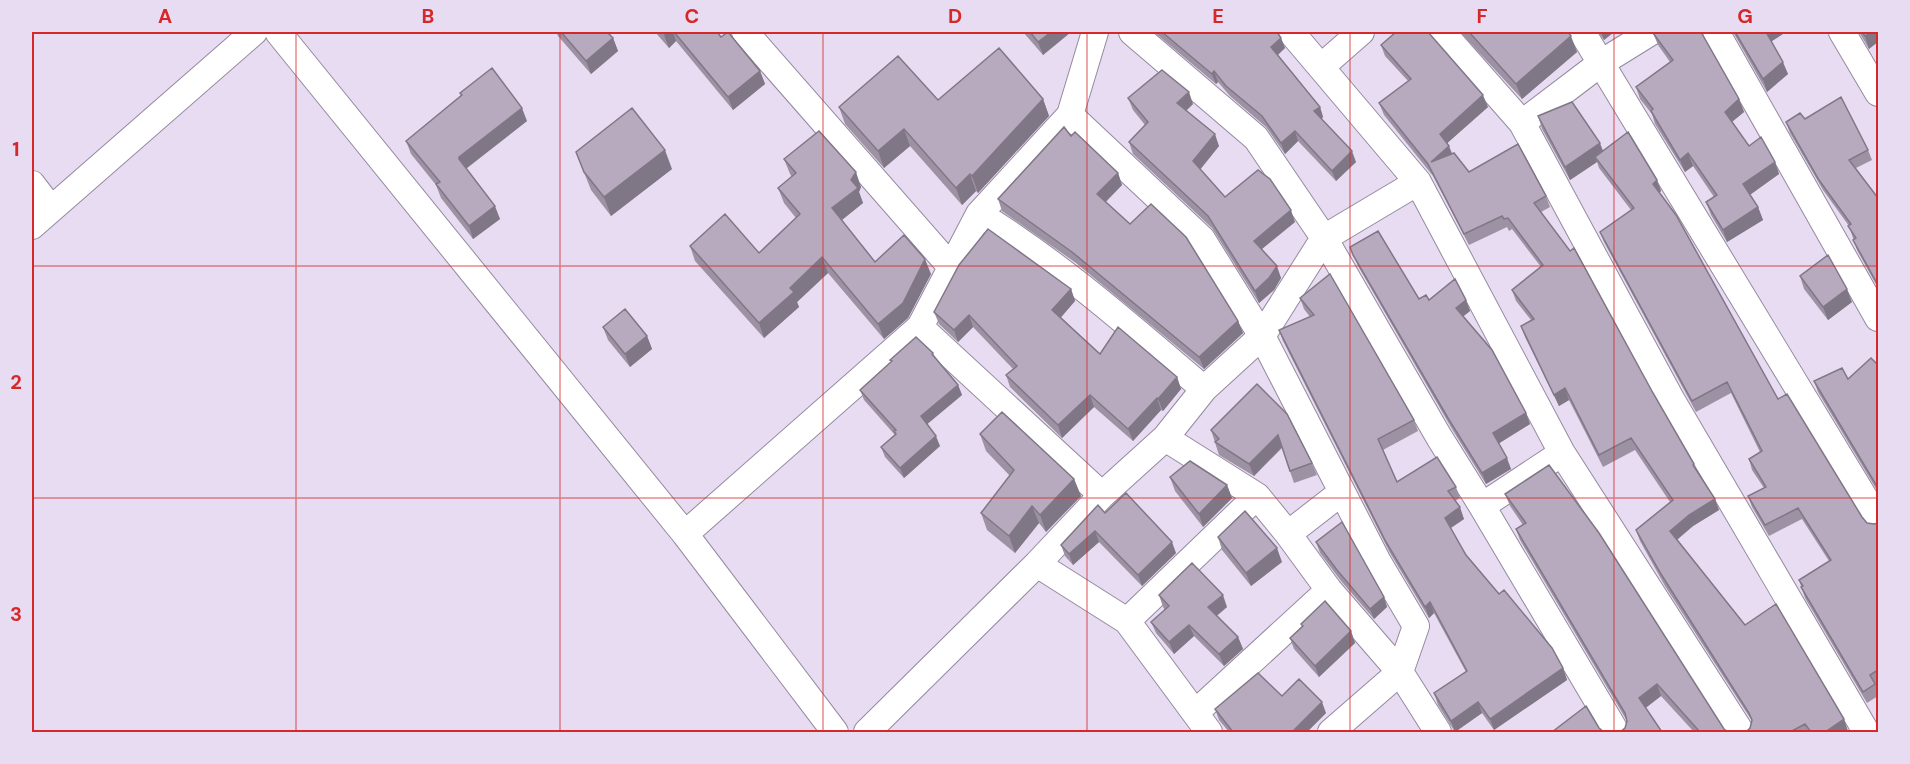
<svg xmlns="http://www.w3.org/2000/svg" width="1910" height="764" font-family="'DM Sans',sans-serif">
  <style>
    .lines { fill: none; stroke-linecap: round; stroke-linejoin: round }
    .street-casing { stroke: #95899e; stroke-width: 28 }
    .street { stroke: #fff; stroke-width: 26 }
    .wall { fill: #9d92a4 }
    .shaded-wall { fill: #807786 }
    .building { fill: #b7aabf; stroke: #807786; stroke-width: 1.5 }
    .grid { fill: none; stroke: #d62828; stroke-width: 1.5; stroke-opacity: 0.55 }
    .neatline { fill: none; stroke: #d62828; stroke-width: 2 }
    .grid-label { font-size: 20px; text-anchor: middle; font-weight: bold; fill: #d62828 }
  </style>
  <rect width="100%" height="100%" fill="#e8dcf3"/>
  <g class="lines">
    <defs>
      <path id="street" d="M278 32 685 534 835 732
        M745 32 951 267
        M1132 32 1256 138 1324 238 1439 437 1482 506 1616 732
        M1291 32 1418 182 1562 453 1741 732
        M1442 32 1522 123 1670 397 1864 728
        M1582 32 1878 520
        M1716 32 1878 318
        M1842 32 1878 93
        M1321 67 1361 32
        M1070 115 1202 239 1262 336 1377 560 1416 626 1400 672 1331 732
        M1522 123 1601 63 1651 32
        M1418 182 1324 238 1262 336 1204 389 1165 438 1257 496 1288 534 1329 590 1400 672 1438 732
        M32 184 51 209
        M979 214 1070 115 1095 32
        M32 226 254 32
        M1165 438 1102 495 920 327 979 214C1060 264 1132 328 1204 389
        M1482 506 1562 453
        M685 534 920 327
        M1288 534 1342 492
        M1037 564 1127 621 1209 732
        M1127 621 1257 496
        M1195 713 1329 590
        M867 732 1037 564 1102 495"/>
    </defs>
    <use href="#street" class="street-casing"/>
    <use href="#street" class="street"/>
  </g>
  <path class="wall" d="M556 32H607L613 38 618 51 591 74 558 36Z
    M655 32H717L721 37 760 71 765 84 733 110 676 41 669 48Z
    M1023 32H1071L1043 55Z
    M1154 32H1277L1281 38 1285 48 1278 55 1320 107 1323 117 1322 119 1356 162 1336 181 1298 141 1285 154 1266 127 1230 96 1218 82 1216 84Z
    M1460 32H1568L1577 52 1522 99Z
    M1598 32H1614L1604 40Z
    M1733 32H1786L1771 41 1788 74 1767 92Z
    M1859 32H1878L1869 49Z
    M1653 33 1739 99 1744 112 1732 122 1749 146 1775 162 1779 174 1750 195 1758 207 1763 220 1727 242 1711 215 1706 202 1714 197 1693 166 1685 172 1655 124 1652 114 1640 99 1636 87 1670 62 1658 45Z
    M1381 45 1488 107 1447 143 1449 146 1452 153 1469 172 1546 196 1550 207 1541 212 1653 393 1694 464 1698 473 1715 499 1719 510 1693 526 1677 540 1745 625 1848 731 1845 732H1746L1750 728 1752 721 1665 586 1640 541 1636 530 1670 502 1635 450 1603 467 1569 400 1559 406 1525 337 1521 326 1531 320 1516 301 1512 290 1541 267 1512 229 1509 231 1507 227 1469 245 1433 176 1384 115 1379 103 1408 81 1385 56Z
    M460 93 527 121 466 169 500 219 473 239 441 198 436 185 411 154 406 141 461 95Z
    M1128 98 1193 104 1186 111 1219 146 1200 170 1225 197 1295 222 1262 249 1281 278 1274 290 1259 303 1212 228 1133 154 1129 142 1145 125 1133 110Z
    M1043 99 1049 116 978 193 976 191 962 205 910 146 884 168 845 124 839 107 938 100Z
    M1538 116 1657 180 1661 191 1659 193 1778 399 1862 517 1867 523 1874 524 1878 523V683L1876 685 1878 693V696L1867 703 1805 598 1799 580 1829 561 1802 519 1769 536 1752 507 1748 496 1764 488 1752 470 1749 459 1760 452 1731 393 1696 412 1604 242 1600 232 1631 210 1599 168 1597 162 1570 180 1542 129Z
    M1805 119 1868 150 1872 160 1856 168 1878 198V288L1857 250 1849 226 1823 190 1790 133 1786 122Z
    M1071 136 1118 173 1122 185 1106 202 1238 321 1243 333 1204 369 1076 263 1002 211 998 199Z
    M576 152 672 169 611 216 591 190Z
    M784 159 861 187 859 192 863 203 842 220 875 262 931 274 908 318 884 339 828 273 797 302 799 307 764 338 695 261 690 246 759 253 796 218 784 203 778 188 792 177 790 174Z
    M1350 247 1419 299 1466 300 1470 311 1463 316 1526 413 1530 424 1499 443 1511 469 1486 484 1452 429 1358 266Z
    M1800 276 1852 302 1828 320 1804 289Z
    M1071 289 1075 301 1061 317 1100 354 1177 377 1181 389 1163 411 1161 410 1133 441 1094 407 1062 438 1010 387 1006 375 1013 369 973 327 958 342 939 324 934 312Z
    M1300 298 1414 420 1418 431 1383 450 1397 482 1456 487 1460 498 1455 501 1464 519 1451 528 1466 555 1563 668 1567 680 1494 730 1482 713 1455 732 1438 705 1434 693 1466 672 1434 613 1429 618 1390 553 1283 341 1279 330 1310 317 1304 309Z
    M603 327 647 336 652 349 630 367 608 340Z
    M933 353 935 357 958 385 962 395 927 424 940 446 904 478 885 457 881 447 895 435 864 400 860 390 891 362 890 360Z
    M1878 365V492L1818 392 1814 381 1848 379Z
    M1257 384 1312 463 1317 475 1294 483 1282 448 1254 476 1219 455 1211 430Z
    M980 434 1074 479 1081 496 1046 532 1039 523 1015 553 987 530 981 513 1010 476 986 451Z
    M1170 477 1227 485 1232 498 1203 527 1175 491Z
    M1505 494 1724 729 1728 732H1694L1661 696 1645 708 1625 728 1627 721 1520 540 1516 529 1523 525 1510 506Z
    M1105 513 1176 553 1142 586 1099 542 1073 565 1065 556 1061 545Z
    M1218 537 1282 562 1251 586 1222 550Z
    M1316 542 1384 597 1387 607 1374 619 1341 581 1320 553Z
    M1159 595 1227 607 1217 616 1238 637 1243 649 1224 666 1194 636 1174 654 1156 633 1151 622 1165 610 1163 607Z
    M1301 624 1351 631 1355 643 1319 677 1294 649 1290 638 1302 626Z
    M1282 696 1326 713 1307 732H1229L1219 720 1215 709Z"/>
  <path class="shaded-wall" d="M668 32H673L676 41 669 48 664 35Z
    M1051 32H1071L1043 55 1038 42Z
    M1601 32H1614L1604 40Z
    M1765 32H1786L1769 43Z
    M1871 32H1878V42L1869 49 1865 36Z
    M1571 36 1577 52 1522 99 1516 84Z
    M613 38 618 51 591 74 586 61Z
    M1281 38 1285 48 1275 57 1271 47Z
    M1783 62 1788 74 1767 92 1763 79Z
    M760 71 765 84 733 110 728 97Z
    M1214 71 1218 82 1216 84 1212 74Z
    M1189 92 1193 104 1181 115 1177 103Z
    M1483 95 1488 107 1444 146 1440 134Z
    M1043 99 1049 116 978 193 972 176Z
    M1739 99 1744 112 1729 124 1725 112Z
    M1320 107 1323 117 1318 121 1314 111Z
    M522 108 527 121 464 170 459 159V157Z
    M904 129 910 146 884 168 878 151Z
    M1295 131 1298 141 1285 154 1281 143Z
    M1215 134 1219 146 1197 173 1193 161Z
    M1600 143 1605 156 1595 157 1597 162 1570 180 1565 167Z
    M1449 146 1453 158 1431 162Z
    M665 150 672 169 611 216 604 197Z
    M1352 151 1356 162 1336 181 1332 171Z
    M1688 153 1693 166 1685 172 1680 160Z
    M1775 162 1779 174 1748 196 1743 184Z
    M856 172 861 187 859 192 863 203 838 223 832 208Z
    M1118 173 1122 185 1101 206 1097 194Z
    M970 174 976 191 962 205 956 188Z
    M1657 180 1661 191 1657 195 1653 184Z
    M495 206 500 219 473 239 469 226Z
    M1758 207 1763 220 1727 242 1723 230Z
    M1291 210 1295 222 1258 252 1254 241Z
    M822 257 828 273 797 302 799 307 764 338 759 323 790 288Z
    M925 259 931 274 908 318 884 339 878 324Z
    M1277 266 1281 278 1274 290 1259 303 1255 291Z
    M1071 289 1075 301 1057 322 1052 310Z
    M1847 289 1852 302 1828 320 1823 307Z
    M1466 300 1470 311 1460 319 1456 308Z
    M969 315 973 327 958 342 954 330Z
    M1238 321 1243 333 1204 369 1199 357Z
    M647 336 652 349 630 367 625 354Z
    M1177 377 1181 389 1163 411 1158 399Z
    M958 385 962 395 925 426 921 416Z
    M1565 388 1569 400 1559 406 1554 395Z
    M1090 395 1094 407 1062 438 1058 425Z
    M1157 398 1161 410 1133 441 1128 429Z
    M1526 413 1530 424 1498 444 1493 433Z
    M1278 435 1282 447 1254 476 1249 464Z
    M936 436 940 446 904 478 900 468Z
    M1507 458 1511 469 1486 484 1482 473Z
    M1074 479 1081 496 1046 532 1040 515Z
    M1227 485 1232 498 1203 527 1199 514Z
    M1715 499 1719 510 1693 526 1674 542 1670 531 1689 515Z
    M1032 506 1039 523 1015 553 1009 536Z
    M1460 507 1464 519 1449 529 1445 518Z
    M1095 531 1099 542 1073 565 1069 554Z
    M1172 542 1176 553 1142 586 1138 575Z
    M1277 548 1282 562 1251 586 1246 573Z
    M1223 595 1227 607 1212 619 1208 607Z
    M1384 597 1387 607 1374 619 1370 609Z
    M1430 602 1434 613 1429 618 1425 607Z
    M1189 625 1194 636 1174 654 1169 642Z
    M1351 631 1355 643 1319 677 1315 666Z
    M1238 637 1243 649 1224 666 1219 654Z
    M1563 668 1567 680 1494 730 1490 719Z
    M1657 684 1661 696 1643 710 1639 698Z
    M1322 702 1326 713 1307 732H1292Z
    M1478 702 1482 713 1455 732 1451 721Z
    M1844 719 1848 731 1845 732H1825Z"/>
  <path class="building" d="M561 32H607L613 38 586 61Z
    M674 32H717L721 37 728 32 760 71 728 97Z
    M1030 32H1051L1038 42Z
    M1162 32H1277L1281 38 1271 47 1320 107 1314 111 1352 151 1332 171 1295 131 1281 143 1262 116 1226 86 1214 71 1212 74Z
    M1396 32H1428L1483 95 1440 134 1449 146 1431 162 1454 153 1469 172 1518 144 1546 196 1534 203 1570 251 1574 248 1653 393 1694 464 1693 465 1715 499 1689 515 1670 531 1745 625 1776 604 1844 719 1825 732H1811L1805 724 1790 732H1746L1750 728 1752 720 1749 713 1661 574 1636 530 1673 500 1631 438 1599 455 1565 388 1554 395 1521 326 1534 319 1512 290 1543 265 1508 218 1504 219 1502 216 1464 234 1428 164 1379 103 1411 79 1381 45Z
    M1469 32H1568L1571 36 1516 84Z
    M1655 32H1701L1739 99 1725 112 1749 146 1761 137 1775 162 1743 184 1758 207 1723 230 1706 202 1717 195 1688 153 1680 160 1651 111 1653 109 1636 87 1673 60 1653 33Z
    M1735 32H1766L1783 62 1763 79Z
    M1862 32H1871L1865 36Z
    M999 48 1043 99 972 176 970 174 956 188 904 129 878 151 839 107 898 56 938 100Z
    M492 68 522 108 459 157V159L495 206 469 226 436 184 440 182 406 141 462 95 460 93Z
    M1162 70 1189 92 1177 103 1215 134 1193 161 1225 197 1258 170 1270 179 1291 210 1254 241 1277 266 1269 278 1255 291 1208 216 1129 142 1148 122 1128 98Z
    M1841 97 1868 150 1849 160 1878 198V285L1853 240 1856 238 1848 226 1851 224 1819 180 1786 122 1800 113 1805 119Z
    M1572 102 1600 143 1565 167 1538 116Z
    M632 108 665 150 604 197 584 172 576 152Z
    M1064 127 1071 136 1075 132 1118 173 1097 194 1130 224 1151 204 1186 237 1238 321 1199 357 1072 252 998 199Z
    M819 131 856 172 851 180 858 188 832 208 875 262 904 235 925 259 903 303 878 324 822 257 790 288 794 292 759 323 690 246 725 214 759 253 800 214 778 188 796 173 784 159Z
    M1628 132 1657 180 1653 184 1676 215 1778 399 1787 394 1862 517 1867 523 1874 524 1878 523V670L1870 675 1875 684 1863 692 1801 587 1803 586 1799 580 1831 560 1798 508 1765 525 1748 496 1766 487 1749 459 1762 451 1727 382 1692 401 1600 232 1634 208 1595 157Z
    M988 229 1071 289 1052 310 1100 354 1118 327 1177 377 1158 399 1157 398 1128 429 1090 395 1058 425 1006 375 1017 366 969 315 954 330 934 312 959 265Z
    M1378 231 1419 299 1426 295 1429 300 1455 279 1466 300 1456 308 1492 350 1526 413 1493 433 1507 458 1482 473 1448 418 1353 255 1350 247Z
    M1828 255 1847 289 1823 307 1800 276Z
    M1330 274 1414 420 1378 439 1397 482 1437 457 1456 487 1448 491 1460 507 1445 518 1466 555 1499 594 1504 590 1552 648 1563 668 1490 719 1478 702 1451 721 1434 693 1467 671 1430 602 1425 607 1386 542 1279 330 1314 315 1300 298Z
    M625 309 647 336 625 354 603 327Z
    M916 337 933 353 932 354 958 385 921 416 936 436 900 468 881 447 896 434 894 431 896 430 860 390 892 361 890 360Z
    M1871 358 1878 365V488L1814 381 1842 368 1848 379Z
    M1257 384 1287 414 1312 463 1290 471 1278 435 1249 464 1215 442 1219 439 1211 430Z
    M1002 412 1074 479 1040 515 1032 506 1009 536 981 513 1014 470 980 434Z
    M1190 461 1227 485 1199 514 1170 477Z
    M1549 465 1599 533 1724 729 1728 732H1700L1657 684 1639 698 1662 732H1620L1625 728 1627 721 1625 713 1516 529 1526 523 1505 494Z
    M1126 493 1172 542 1138 575 1095 531 1069 554 1061 545 1098 505 1105 513Z
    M1245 511 1277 548 1246 573 1218 537Z
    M1342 522 1384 597 1370 609 1337 570 1316 542Z
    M1192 563 1223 595 1208 607 1238 637 1219 654 1189 625 1169 642 1151 622 1169 606 1159 595Z
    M1325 601 1351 631 1315 666 1290 638 1303 626 1301 624Z
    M1258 673 1282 696 1299 679 1322 702 1292 732H1233L1215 709Z
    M1586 706 1599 728 1604 732H1552Z"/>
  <path class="grid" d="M296 32V732M560 32V732M823 32V732M1087 32V732M1350 32V732M1614 32V732M32 266H1878M32 498H1878"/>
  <rect width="1910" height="764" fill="none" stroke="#e8dcf3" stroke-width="66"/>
  <rect x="33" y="33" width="1844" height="698" class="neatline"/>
  <g class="grid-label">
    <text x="165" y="23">A</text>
    <text x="428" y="23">B</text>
    <text x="692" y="23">C</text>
    <text x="955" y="23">D</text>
    <text x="1218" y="23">E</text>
    <text x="1482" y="23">F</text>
    <text x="1745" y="23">G</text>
    <text x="16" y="156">1</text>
    <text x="16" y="389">2</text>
    <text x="16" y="621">3</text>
  </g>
</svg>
